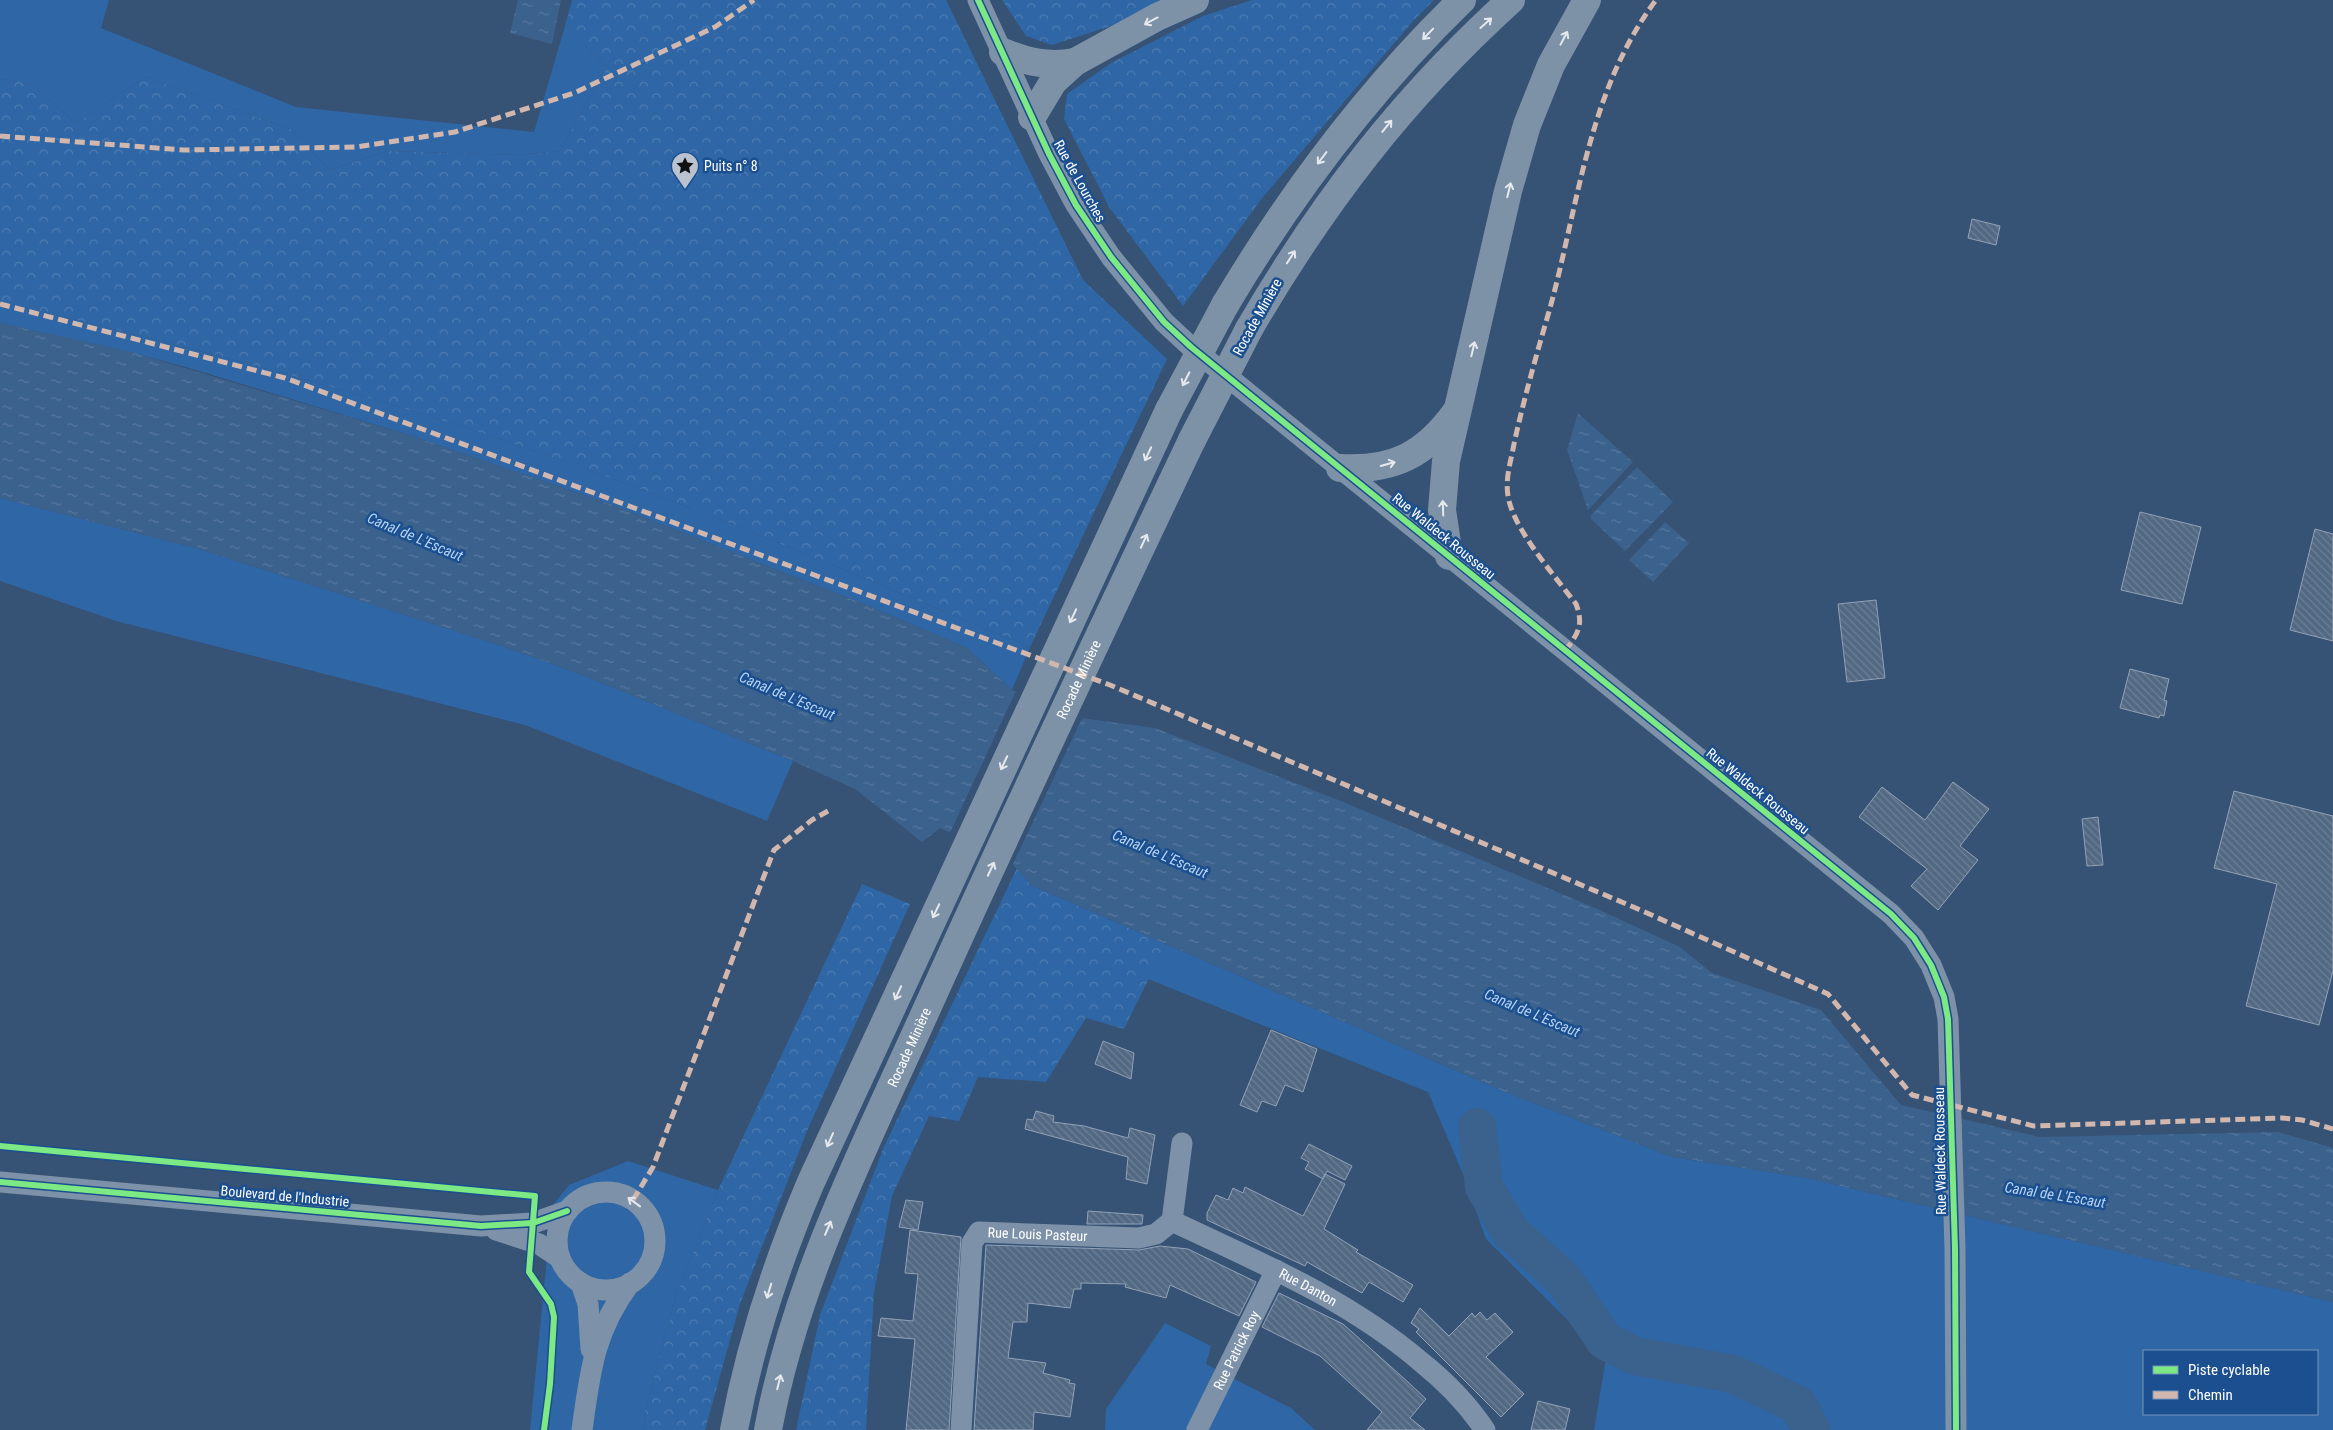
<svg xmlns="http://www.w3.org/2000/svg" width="2333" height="1430" font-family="'Roboto Condensed',sans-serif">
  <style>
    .grass { fill: #2f66a5; fill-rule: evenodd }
    .forest { fill: url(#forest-crowns) }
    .water { fill: url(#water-ripples) }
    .pier { fill: #365274 }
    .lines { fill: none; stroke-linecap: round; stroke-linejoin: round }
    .river { stroke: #3b618d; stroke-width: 38 }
    .building { fill: url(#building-back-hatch); stroke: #92a2b6 }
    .minor { stroke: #7d92a8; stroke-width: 21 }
    .highway { stroke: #7e92a7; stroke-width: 28 }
    .highway-bridge { stroke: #7e92a7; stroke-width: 28 }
    .quiet { stroke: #d1b7ad; stroke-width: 5; stroke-dasharray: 10 5; stroke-linecap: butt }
    .cycleway-casing { stroke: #1b4f8f; stroke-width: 9 }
    .cycleway { stroke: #7ce984; stroke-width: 6 }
    .oneway { stroke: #e5e9ed }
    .oneway2 { stroke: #e5e9ee }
    .labels { text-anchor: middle; stroke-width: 5; stroke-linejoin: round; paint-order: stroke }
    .poi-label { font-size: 14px; fill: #fff; stroke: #1b4f8f; text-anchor: start }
    .street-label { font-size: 14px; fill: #fff; stroke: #1b4f8f }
    .water-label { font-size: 15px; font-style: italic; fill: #b5d3f5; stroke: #1b4f8f }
  </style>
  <defs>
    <pattern id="forest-crowns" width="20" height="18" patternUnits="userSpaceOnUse" patternTransform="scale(1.25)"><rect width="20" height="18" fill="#2f66a5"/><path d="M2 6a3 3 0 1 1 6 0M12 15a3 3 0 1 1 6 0" fill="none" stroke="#4e7db2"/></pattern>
    <pattern id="water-ripples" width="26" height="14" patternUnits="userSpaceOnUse" patternTransform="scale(1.25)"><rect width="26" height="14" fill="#3b618d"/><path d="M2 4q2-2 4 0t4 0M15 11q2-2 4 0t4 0" fill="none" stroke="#58799e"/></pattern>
    <pattern id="building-back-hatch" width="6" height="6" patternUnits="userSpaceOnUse" patternTransform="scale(1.25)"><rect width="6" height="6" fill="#526984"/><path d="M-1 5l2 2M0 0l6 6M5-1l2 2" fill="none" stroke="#6c8096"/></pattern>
  </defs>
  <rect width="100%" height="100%" fill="#365274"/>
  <path class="grass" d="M0 0H109L101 28 296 107 534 132 565 26 607 67 560 151 517 155 387 151 330 170 290 129 146 77 76 123 31 84 0 79Z
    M0 302C181 344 362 391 537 452 704 509 867 579 1030 647L1012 690 967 648 874 608 610 504 403 433 189 368 130 352 0 323Z
    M0 498 196 548 505 647 580 674 793 761 767 821 525 725 116 621 0 581Z
    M1166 944 1498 1089 1672 1157 1807 1178 2333 1302V1430H1594L1606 1358 1486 1239 1463 1174 1428 1092 1148 979ZM2144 1351H2317V1414H2144Z
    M628 1161 718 1190 677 1293 645 1411 644 1430H530L552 1206 569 1185Z
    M1165 1323 1211 1346 1206 1364 1291 1408 1315 1430H1105L1106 1409Z"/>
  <path class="forest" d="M572 0H946L1083 280 1167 359 1030 647C867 579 704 509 537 452 362 391 181 344 0 302V79L31 84 76 123 146 77 290 129 330 170 387 151 517 155 560 151 607 67 565 26Z
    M1002 0H1169L1117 24 1052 45 1026 36Z
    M1252 0H1434L1414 20 1263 197 1183 306 1109 207 1064 119 1067 94 1111 63 1203 16Z
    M1017 868 1031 885 1166 944 1124 1029 1086 1018 1046 1082 978 1077 959 1121 929 1116 892 1196 874 1293 866 1430H796L820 1315 883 1149Z
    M862 884 910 904 807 1131 740 1304 705 1430H644L645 1411 677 1293 718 1190Z"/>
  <path class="water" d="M518 0H561L552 44 510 33Z
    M0 323 131 352 403 433 610 504 874 608 967 648 1012 690 1081 718 1155 728 1341 801 1593 907 1680 947 1712 973 1821 1010 1901 1105 2040 1137 2278 1132 2333 1148V1302L1807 1178 1672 1157 1498 1089 1031 885 1010 861 940 828 922 842 855 789 793 761 580 674 505 647 196 548 0 498Z
    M1578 413 1633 462 1588 510 1567 450Z
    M1637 467 1673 502 1625 551 1591 519V515Z
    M1665 522 1689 543 1653 582 1629 560Z"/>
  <path class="pier" d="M1017 689 1083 716 1012 866 949 835Z"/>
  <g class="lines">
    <path class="river" d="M1477 1127 1484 1187 1511 1232 1564 1280 1605 1341 1635 1356 1733 1374 1798 1405 1811 1430"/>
  </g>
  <path class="building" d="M1972 219 2000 226 1996 245 1968 238Z
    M2140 512 2201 527 2182 604 2121 590Z
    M2315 529 2333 534V641L2290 630Z
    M1876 600 1885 678 1847 682 1838 604Z
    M2130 669 2169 679 2164 700 2167 701 2164 716 2160 715 2159 718 2120 708Z
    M1953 782 1989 809 1960 846 1978 860 1938 910 1911 886 1927 869 1859 817 1882 787 1925 820Z
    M2234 791 2333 816V971L2319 1025 2246 1006 2277 884 2214 868Z
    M2098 817 2103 865 2087 866 2082 819Z
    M1271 1030 1317 1049 1303 1092 1285 1085 1276 1106 1262 1101 1257 1112 1240 1105Z
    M1103 1041 1134 1053 1131 1079 1095 1064Z
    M1036 1111 1054 1116 1053 1122 1084 1126 1128 1138 1130 1128 1155 1135 1147 1184 1126 1179 1128 1157 1025 1129 1027 1119 1033 1120Z
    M1309 1144 1352 1166 1345 1180 1327 1171 1323 1179 1305 1169 1309 1162 1301 1158Z
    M1325 1174 1345 1184 1324 1229 1358 1250 1356 1252 1413 1285 1403 1302 1369 1282 1362 1293 1307 1262 1305 1266 1207 1220V1213L1216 1195 1228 1200 1233 1188 1243 1193 1245 1187 1303 1216Z
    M906 1200 923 1202 918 1230 899 1227Z
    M1088 1211 1143 1215 1142 1224H1087Z
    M910 1230 961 1237 949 1430H906L915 1339 878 1336 881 1318 913 1321 918 1274 905 1273Z
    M986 1245 1139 1250 1160 1246 1188 1249 1256 1282 1239 1316 1170 1285 1166 1298 1125 1287 1126 1284 1081 1283V1289H1074L1070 1308 1028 1303 1027 1322H1013L1008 1358 1046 1363 1043 1373 1070 1380 1069 1383 1075 1384 1070 1417 1034 1412 1033 1430H974Z
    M1279 1293 1343 1324 1408 1382 1426 1399 1410 1418 1425 1430H1367L1382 1412 1320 1356 1262 1327Z
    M1420 1308 1449 1336 1472 1313 1475 1317 1480 1312 1487 1320 1495 1313 1513 1332 1486 1357 1524 1394 1501 1417 1416 1332 1419 1329 1411 1323Z
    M1538 1401 1570 1409 1565 1430H1531Z"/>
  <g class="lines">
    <g class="minor">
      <path d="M978 0 1049 154 1076 205 1111 257 1164 322 1191 347 1340 468 1891 914 1914 938 1931 965 1944 997 1948 1019 1955 1249 1956 1430"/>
      <path id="s1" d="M1182 1143 1172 1221C1258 1262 1346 1298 1420 1361 1445 1381 1467 1403 1485 1430"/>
      <path d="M0 1182 481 1226 533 1223 567 1211"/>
      <circle cx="606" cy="1241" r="49"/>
      <path d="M496 1230 539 1244 560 1258"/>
      <path d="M581 1283 588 1304 591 1349"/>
      <path d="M582 1430C590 1372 594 1331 630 1283"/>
      <path id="s2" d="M961 1430 972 1243 979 1232 1139 1238 1156 1234 1172 1221"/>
      <path id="s3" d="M1197 1430 1276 1270"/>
    </g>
    <g class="highway">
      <path d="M1003 52C1027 62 1049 67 1075 62"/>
      <path d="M1032 117 1053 82 1075 62 1157 17 1195 0"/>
      <path d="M1225 305C1291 194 1369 90 1462 0"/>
      <path d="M1249 329C1323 202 1402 99 1511 0"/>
      <path d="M1340 468C1393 471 1425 455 1456 412"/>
      <path d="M1449 556 1442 510 1446 461 1508 191 1527 125 1551 65 1587 0"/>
      <path d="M734 1430C750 1344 777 1262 811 1182L1169 410"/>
      <path id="s4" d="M768 1430C795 1283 863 1150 924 1015 1011 822 1101 631 1192 440"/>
    </g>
    <path class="highway-bridge" d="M1169 410 1225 305
      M1192 440 1249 329"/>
    <path class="quiet" d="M0 136 184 150 356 147 455 132 574 93 715 27 754 0
      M0 304 285 378 1110 685 1638 909 1828 994 1912 1095 2034 1126 2282 1118 2302 1120 2333 1129
      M1565 651C1578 634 1584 625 1576 604 1555 576 1513 529 1508 496 1505 478 1511 461 1514 444 1524 398 1537 353 1550 308 1579 203 1588 91 1656 0
      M633 1200 653 1167 774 850 812 820 828 811"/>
    <defs>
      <path id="cycleway" d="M978 0 1049 154 1076 205 1111 257 1164 322 1191 347 1340 468 1891 914 1914 938 1931 965 1944 997 1948 1019 1955 1249 1956 1430
        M0 1146 535 1196 529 1272 551 1304 554 1317 550 1384 544 1430
        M0 1182 481 1226 533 1223 567 1211"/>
    </defs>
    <use href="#cycleway" class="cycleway-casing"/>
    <use href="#cycleway" class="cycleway"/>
  </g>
  <defs><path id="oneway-shaft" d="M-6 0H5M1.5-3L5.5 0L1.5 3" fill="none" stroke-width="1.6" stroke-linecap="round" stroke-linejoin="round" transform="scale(1.25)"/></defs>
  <g class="oneway">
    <use href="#oneway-shaft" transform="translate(1151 21) rotate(152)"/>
    <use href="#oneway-shaft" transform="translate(1486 23) rotate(-42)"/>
    <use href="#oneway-shaft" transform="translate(1428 34) rotate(134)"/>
    <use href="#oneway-shaft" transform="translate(1564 38) rotate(-62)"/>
    <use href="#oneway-shaft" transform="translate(1387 126) rotate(-51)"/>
    <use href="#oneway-shaft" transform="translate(1322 158) rotate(127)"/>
    <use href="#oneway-shaft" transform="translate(1509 190) rotate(-76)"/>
    <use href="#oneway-shaft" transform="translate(1291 257) rotate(-57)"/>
    <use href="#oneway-shaft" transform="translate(1473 349) rotate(-77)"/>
    <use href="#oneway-shaft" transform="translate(1186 379) rotate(117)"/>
    <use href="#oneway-shaft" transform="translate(1148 454) rotate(115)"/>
    <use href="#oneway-shaft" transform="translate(1388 464) rotate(-16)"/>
    <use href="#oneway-shaft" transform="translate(1443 508) rotate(-92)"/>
    <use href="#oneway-shaft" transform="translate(1144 541) rotate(-65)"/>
    <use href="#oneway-shaft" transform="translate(1073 616) rotate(115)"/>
    <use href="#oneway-shaft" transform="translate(1004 763) rotate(115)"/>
    <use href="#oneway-shaft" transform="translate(991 869) rotate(-65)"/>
    <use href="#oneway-shaft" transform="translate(936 911) rotate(115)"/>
    <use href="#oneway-shaft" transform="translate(898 993) rotate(115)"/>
    <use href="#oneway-shaft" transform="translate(830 1140) rotate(114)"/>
    <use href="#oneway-shaft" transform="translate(828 1228) rotate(-67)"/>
    <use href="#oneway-shaft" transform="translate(769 1291) rotate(107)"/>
    <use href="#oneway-shaft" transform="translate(779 1382) rotate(-76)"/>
  </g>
  <use class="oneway2" href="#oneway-shaft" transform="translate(634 1202) rotate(-144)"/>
  <defs>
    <symbol id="sight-pin" viewBox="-11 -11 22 30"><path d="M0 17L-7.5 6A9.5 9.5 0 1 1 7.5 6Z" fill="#b9c2ce" stroke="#1b4f8f"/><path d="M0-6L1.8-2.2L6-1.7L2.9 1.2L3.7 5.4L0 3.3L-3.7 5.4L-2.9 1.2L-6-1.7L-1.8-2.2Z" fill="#111"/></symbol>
  </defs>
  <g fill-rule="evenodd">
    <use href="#sight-pin" x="669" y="150" width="32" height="43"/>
  </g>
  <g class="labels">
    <g class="poi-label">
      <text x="704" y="171">Puits n° 8</text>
    </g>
    <g class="street-label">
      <text transform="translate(1080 181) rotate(61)" y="5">Rue de Lourches</text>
      <text transform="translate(1257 317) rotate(-61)" y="5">Rocade Minière</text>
      <text transform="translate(1444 536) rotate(39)" y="5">Rue Waldeck Rousseau</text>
      <text dy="5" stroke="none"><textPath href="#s4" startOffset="814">Rocade Minière</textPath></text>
      <text transform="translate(1758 791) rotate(39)" y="5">Rue Waldeck Rousseau</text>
      <text dy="5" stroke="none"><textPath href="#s4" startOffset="409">Rocade Minière</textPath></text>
      <text transform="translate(1940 1151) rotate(-91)" y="5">Rue Waldeck Rousseau</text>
      <text transform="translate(285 1196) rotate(5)" y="5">Boulevard de l'Industrie</text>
      <text dy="5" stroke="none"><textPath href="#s2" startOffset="259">Rue Louis Pasteur</textPath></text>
      <text dy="5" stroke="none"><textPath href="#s1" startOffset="230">Rue Danton</textPath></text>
      <text dy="5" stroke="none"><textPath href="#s3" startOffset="89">Rue Patrick Roy</textPath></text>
    </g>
    <g class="water-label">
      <text transform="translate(415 537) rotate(23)" y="5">Canal de L'Escaut</text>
      <text transform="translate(787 696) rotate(23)" y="5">Canal de L'Escaut</text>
      <text transform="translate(1160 854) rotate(23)" y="5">Canal de L'Escaut</text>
      <text transform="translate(1532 1013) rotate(23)" y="5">Canal de L'Escaut</text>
      <text transform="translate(2055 1195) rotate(9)" y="5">Canal de L'Escaut</text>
    </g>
  </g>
  <rect x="2143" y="1350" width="175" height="65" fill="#1b4f8f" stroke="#7695bc"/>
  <rect x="2153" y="1366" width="25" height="8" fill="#7ce984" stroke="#7695bc"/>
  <text x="2188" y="1375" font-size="15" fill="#ffffff">Piste cyclable</text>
  <rect x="2153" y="1391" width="25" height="8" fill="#d1b7ad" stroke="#7695bc"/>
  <text x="2188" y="1400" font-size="15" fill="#ffffff">Chemin</text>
</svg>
